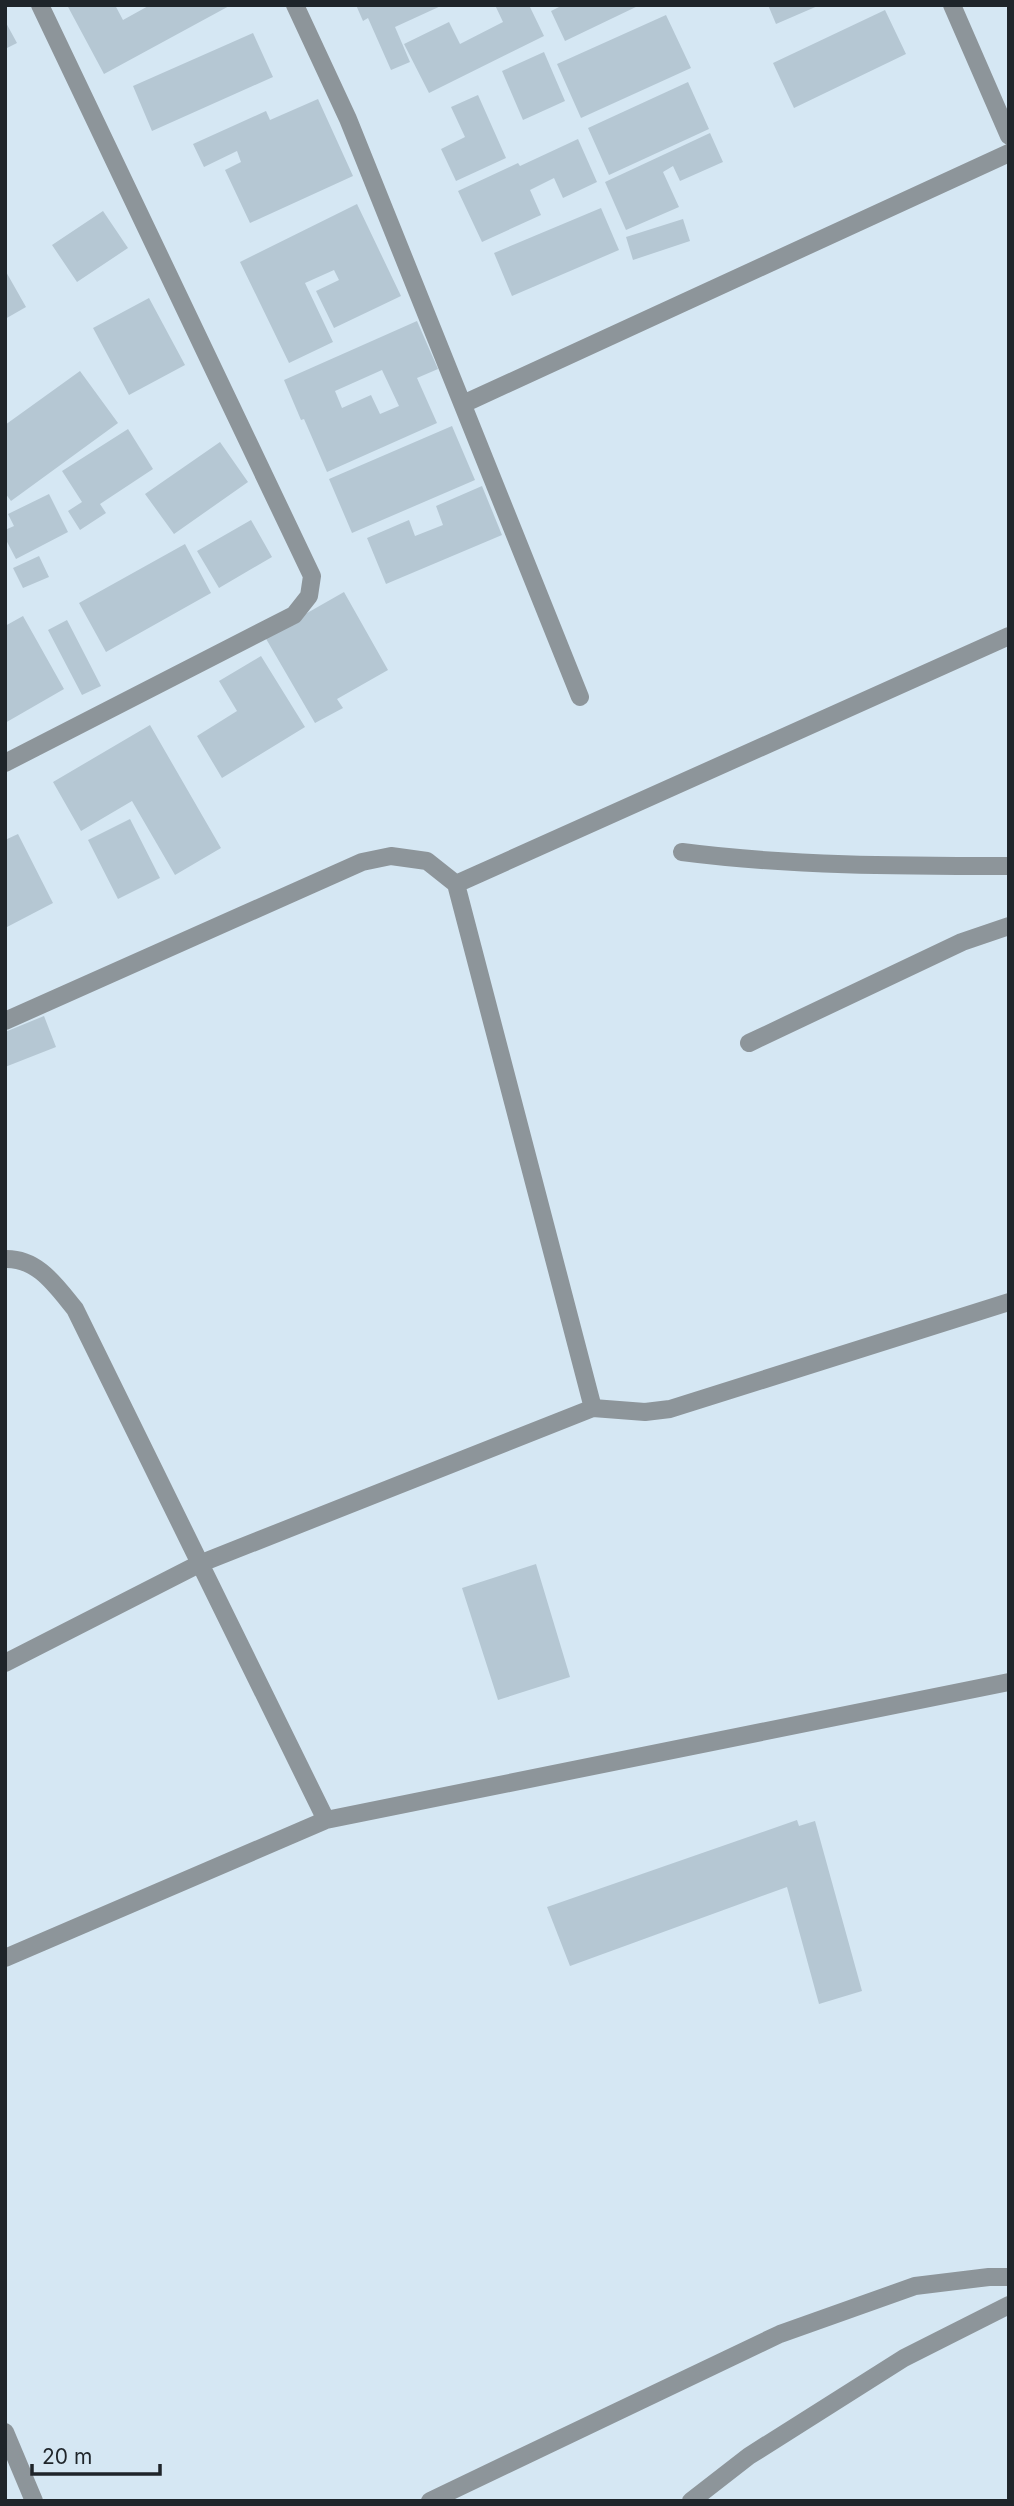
<svg xmlns="http://www.w3.org/2000/svg" width="1014" height="2506" font-family="Inter,sans-serif">
  <style>
    .building { fill: #b5c7d3; fill-rule: evenodd }
    .lines { fill: none; stroke-linecap: round; stroke-linejoin: round }
    .minor { stroke: #8d959a; stroke-width: 18 }
  </style>
  <rect width="100%" height="100%" fill="#d5e7f3"/>
  <path class="building" d="M67 5H115L123 20 150 5H231L104 74Z
    M356 5H443L395 27 410 62 391 70 368 18 363 21Z
    M495 5H529L544 36 429 93 404 44 449 22 460 44 503 22Z
    M563 5H640L565 41 551 11Z
    M768 5H820L776 24Z
    M885 10 906 54 794 108 773 63Z
    M666 15 691 68 581 118 557 64Z
    M5 21 17 43 5 49Z
    M253 33 273 77 152 131 133 86Z
    M544 52 565 101 523 120 502 71Z
    M688 82 709 129 609 175 588 128Z
    M478 95 506 158 456 181 441 149 465 137 451 107Z
    M318 99 353 176 250 223 225 170 241 162 237 151 204 167 193 144 266 111 270 120Z
    M710 133 723 162 680 181 673 166 663 172 679 207 626 230 605 182Z
    M578 139 597 182 563 198 554 178 530 190 541 215 482 242 458 191 518 163 520 166Z
    M357 204 401 296 334 328 316 291 339 280 334 270 305 283 333 342 289 363 240 262Z
    M601 208 619 250 512 296 494 253Z
    M103 211 128 248 77 282 52 245Z
    M683 219 690 241 633 260 626 237Z
    M5 270 26 307 5 319Z
    M149 298 185 365 129 395 93 328Z
    M417 321 438 369 417 378 437 423 327 472 304 419 301 420 284 380ZM382 370 399 406 380 414 371 395 342 408 335 391Z
    M80 371 118 423 11 501 5 493V425Z
    M452 426 475 480 352 533 329 479Z
    M128 429 153 469 100 504 106 513 80 530 68 511 82 502 62 471Z
    M220 442 248 482 174 534 145 494Z
    M482 486 502 535 386 584 367 538 409 520 415 536 443 525 436 506Z
    M49 494 68 532 16 559 5 538V530L14 526 8 514Z
    M251 520 272 557 219 588 197 551Z
    M185 544 211 593 106 652 79 603Z
    M39 556 49 577 23 588 13 568Z
    M344 592 388 670 337 699 343 708 315 723 265 637Z
    M23 616 64 689 5 723V626Z
    M67 620 101 686 82 695 48 630Z
    M261 656 305 727 222 778 197 736 237 711 219 681Z
    M150 725 221 848 175 875 132 801 81 831 53 782Z
    M130 819 160 878 118 899 88 840Z
    M18 834 53 903 7 927 5 923V840Z
    M44 1016 56 1047 5 1067V1032Z
    M536 1564 570 1677 498 1700 462 1588Z
    M797 1820 799 1826 815 1821 862 1991 819 2004 787 1887 570 1966 547 1907Z"/>
  <g class="lines">
    <path class="minor" d="M295 5 348 119 580 697
      M952 5 1009 136
      M463 404 1009 153
      M5 763 294 615 309 596 312 576 40 5
      M682 852C790 866 900 866 1009 866
      M456 884 1009 636
      M5 1021 362 862 391 856 427 861 456 884 593 1408
      M749 1043 962 942 1009 926
      M5 1259C38 1258 56 1286 75 1309L326 1820
      M5 1663 199 1564 593 1408 645 1412 670 1409 1009 1302
      M5 1958 326 1820 1009 1682
      M5 2432 34 2501
      M430 2501 780 2334 915 2286 989 2277H1009
      M691 2501 749 2456 904 2358 1009 2305"/>
  </g>
  <rect width="1014" height="2506" fill="none" stroke="#1f252a" stroke-width="14"/>
  <path d="M32 2464v10h128v-10" fill="none" stroke="#1f252a" stroke-width="3.5"/>
  <text x="42" y="2464" font-size="21" fill="#1f252a" stroke="#d5e7f3" stroke-width="5" paint-order="stroke">20 m</text>
</svg>
